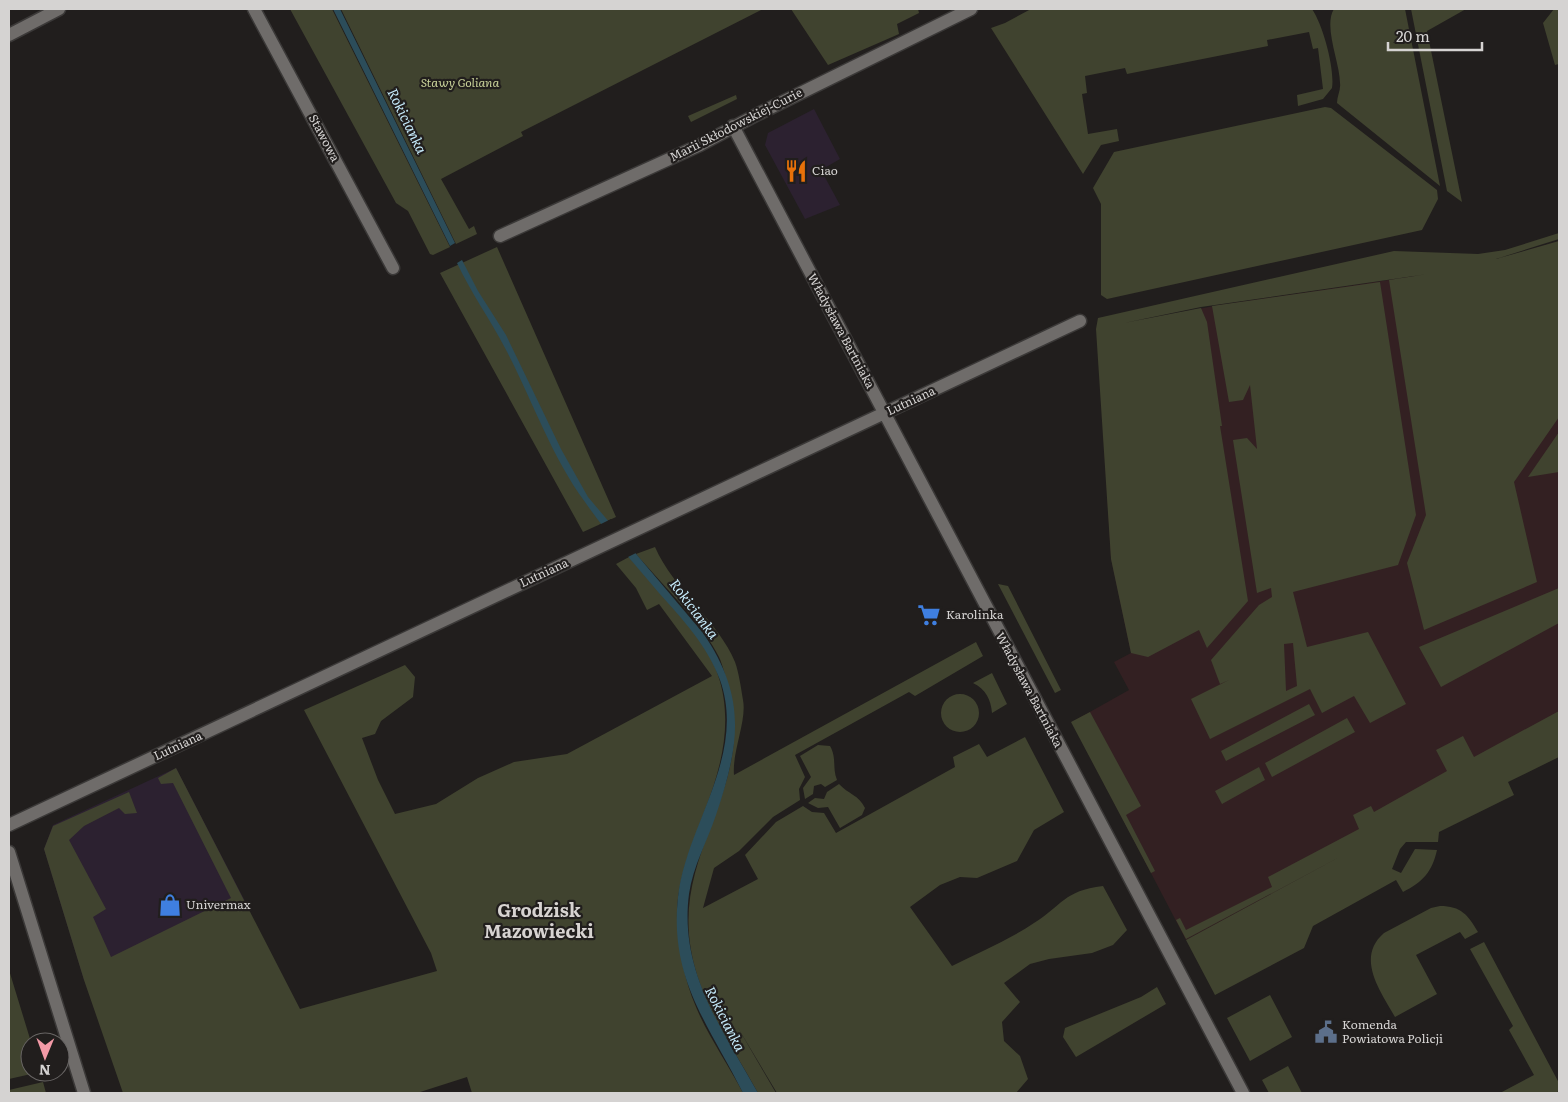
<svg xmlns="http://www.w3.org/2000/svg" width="1568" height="1102" font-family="Literata,serif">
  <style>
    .commercial { fill: #2c2130 }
    .education { fill: #332022 }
    .green { fill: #40432f; fill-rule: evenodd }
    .water { fill: #2c4d5a }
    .pier { fill: #211e1d }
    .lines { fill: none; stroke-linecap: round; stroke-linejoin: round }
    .minor-casing { stroke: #3b3938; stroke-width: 15 }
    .minor { stroke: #6f6c6a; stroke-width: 12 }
    .labels { text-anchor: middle; stroke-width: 4.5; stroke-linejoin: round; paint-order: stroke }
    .park-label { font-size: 12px; font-style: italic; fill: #c7d098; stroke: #211e1d }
    .street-label { font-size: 12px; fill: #d5d3d2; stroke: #211e1d }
    .poi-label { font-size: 12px; fill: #d5d3d2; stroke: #211e1d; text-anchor: start }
    .water-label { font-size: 14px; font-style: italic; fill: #c5eafa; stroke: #211e1d }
    .district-label { font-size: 18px; font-weight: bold; fill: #d7d3d1; stroke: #211e1d }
  </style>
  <rect width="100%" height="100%" fill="#211e1d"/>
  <path class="commercial" d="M814 109 840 159 821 170 840 205 805 219 765 145 768 133Z
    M176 768 246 903 84 980 44 849 53 825Z"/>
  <path class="education" d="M1559 241V739L1186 940 1072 722 1129 690 1114 662 1131 653 1111 558 1097 329 1214 306 1469 268Z"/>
  <path class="green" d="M290 9H332L450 247 433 255 430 254 408 211 396 203Z
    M341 9H763L521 132 523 136 441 179 469 229 474 226 477 234 456 244Z
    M791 9H918L919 13 897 24 899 34 828 65Z
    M1031 9H1312C1323 25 1335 69 1332 88L1323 99 1298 106 1297 95 1323 89 1318 48 1313 49 1309 32 1267 40 1268 46 1127 74 1125 68 1085 76 1087 93 1082 94 1088 134 1117 129 1119 141 1101 145 1083 174 991 28 1005 23Z
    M1334 9H1405L1440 186 1337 103C1337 96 1341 90 1340 83 1340 63 1323 26 1334 9Z
    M1411 9H1466L1427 31 1462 202 1447 191Z
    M1554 9H1559V64L1555 65 1543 23Z
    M736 95 737 99 691 122 688 116Z
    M1325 107 1331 108 1437 190 1438 199 1422 230 1107 299 1101 295V204L1093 188 1114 152Z
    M1559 233V239L1496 259 1559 241V417L1514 482 1537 582 1424 630 1407 563 1426 515 1389 280 1428 274 1201 307 1124 323 1201 308 1207 322 1222 426H1220L1248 601 1207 648 1199 630 1148 657 1131 653 1111 559 1096 329 1098 318 1394 251 1478 254 1505 250Z
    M497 247 616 517 583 532 440 273Z
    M1380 282 1416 515 1398 565 1293 592 1307 647 1368 632 1406 704 1370 723 1354 696 1322 713 1310 689 1210 739 1191 699 1229 680 1220 684 1211 660 1259 605 1272 597 1271 588 1257 593 1233 440 1247 438 1257 449 1250 385 1243 400 1229 402 1212 306ZM1293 643 1297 686 1286 691 1284 644Z
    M1559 432V472L1528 477Z
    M655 547C673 589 719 622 735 662 739 673 741 688 743 700 747 721 732 751 734 775L976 642 983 656 915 696 909 692 795 755 805 777 799 789 800 800 773 817 739 851 714 868 703 908 758 879 745 855 776 822 803 806 812 812 824 813 836 833 955 767 953 757 979 744 987 757 1025 737 1064 812 1034 830 1017 861 977 878 960 877 940 885 910 907 952 966C979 952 1009 940 1034 923 1063 905 1063 891 1103 886L1127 930 1113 945 1092 953 1049 959 1030 964 1004 983 1020 1002 1002 1022 1004 1041 1020 1056 1028 1079 1016 1093H777L737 1026 776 1093H758C733 1047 700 1003 691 950 683 904 695 868 711 825 720 801 730 775 733 749 736 728 728 676 719 657 703 624 660 582 636 554Z
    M629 557C651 583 676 607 696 634 738 690 729 748 705 810 692 845 676 881 677 919 679 949 684 979 696 1007 708 1036 728 1064 743 1093H472L467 1077 417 1093H123L84 980 44 849 53 826 129 792 137 813 125 814 119 808 84 826 69 840 106 909 93 917 111 957 231 898 173 783 161 784 158 778 176 768 300 1009 437 971 431 953 304 710 405 665 415 677 413 697 381 721 375 734 362 738 378 780 395 814 436 804 478 778 514 762 567 754 712 676 659 604 647 610 636 588 616 564Z
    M998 584 1008 586 1061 690 1055 693Z
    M1559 588V623L1441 687 1419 647Z
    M992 673 1007 704 992 713C991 700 986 689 973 683Z
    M941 713a19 19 0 1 1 38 0a19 19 0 1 1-38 0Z
    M1309 704 1315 715 1226 761 1221 751Z
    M1559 711V757L1508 782 1514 795 1439 832 1438 842H1406L1400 849 1392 869 1401 873 1415 849 1437 850C1432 872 1423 882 1403 892L1396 880 1313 926 1304 948 1215 995 1186 940 1347 853 1186 939 1176 920 1180 918 1186 930 1272 887 1268 877 1359 829 1353 815 1371 806 1374 812 1447 771 1436 750 1463 736 1474 757Z
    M1090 712 1141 806 1126 815 1155 871 1151 873 1071 722Z
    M1347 718 1355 732 1272 777 1265 763Z
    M818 745 830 746C837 758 832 768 837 780L825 787 821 784 814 786 813 794 805 799 803 788 811 777 800 756Z
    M1259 767 1265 780 1222 804 1215 791Z
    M839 784C848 794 859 795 865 808L862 815 840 828 828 807 818 808 808 803 815 798 824 799 827 792Z
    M1440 906C1461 906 1468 915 1478 932L1465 939 1460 932 1416 955 1437 994 1395 1017C1381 992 1355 958 1384 933L1431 908Z
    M1484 942 1559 1083V1091L1555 1093H1500L1534 1075 1509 1030 1513 1026 1470 949Z
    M9 970 31 1042 30 1072H40L9 1079Z
    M1157 987 1166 1004 1076 1057 1063 1037 1065 1028 1141 997Z
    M1270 995 1292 1037 1250 1061 1227 1018Z
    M1288 1066 1302 1093H1269L1262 1080Z
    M43 1082 46 1093H9V1090Z"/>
  <path class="water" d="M333 9H340L455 243 450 246Z
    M462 260 478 291 506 335 561 449 588 497 703 633C747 697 740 744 716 815 707 842 693 866 689 894 679 972 723 1030 758 1093H743C709 1025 669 979 678 897 686 825 747 756 720 680 707 645 683 620 659 593 634 563 607 534 585 502 551 456 532 399 505 348 490 319 471 293 457 263Z"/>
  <path class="pier" d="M611 519 638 552 626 558 599 525Z"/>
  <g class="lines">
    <defs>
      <path id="minor" d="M254 9 393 268
        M9 35 59 9
        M733 126 1243 1093
        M500 236 700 145 758 114 971 9
        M9 825 1080 321
        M9 852 84 1093"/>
    </defs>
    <use href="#minor" class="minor-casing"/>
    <use href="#minor" class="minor"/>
  </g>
  <defs>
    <symbol id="restaurant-bare" viewBox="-9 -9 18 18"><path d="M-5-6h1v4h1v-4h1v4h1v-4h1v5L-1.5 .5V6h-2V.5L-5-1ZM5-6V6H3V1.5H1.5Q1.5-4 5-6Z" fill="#e8710a" stroke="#211e1d" stroke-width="2.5" paint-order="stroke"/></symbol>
    <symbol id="supermarket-bare" viewBox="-9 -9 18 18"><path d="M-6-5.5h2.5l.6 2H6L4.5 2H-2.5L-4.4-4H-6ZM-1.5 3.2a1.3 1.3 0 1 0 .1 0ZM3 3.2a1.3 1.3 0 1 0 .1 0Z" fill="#3f7fe0" stroke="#211e1d" stroke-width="2.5" paint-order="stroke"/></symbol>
    <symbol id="shop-bare" viewBox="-9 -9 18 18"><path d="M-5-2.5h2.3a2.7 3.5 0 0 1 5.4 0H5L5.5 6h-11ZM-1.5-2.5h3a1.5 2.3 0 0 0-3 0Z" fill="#3f7fe0" stroke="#211e1d" stroke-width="2.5" paint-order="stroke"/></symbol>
    <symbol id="civic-bare" viewBox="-9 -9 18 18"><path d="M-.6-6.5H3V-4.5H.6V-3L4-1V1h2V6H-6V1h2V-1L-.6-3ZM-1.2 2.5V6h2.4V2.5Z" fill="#5c6f8a" stroke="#211e1d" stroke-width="2.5" paint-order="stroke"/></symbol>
  </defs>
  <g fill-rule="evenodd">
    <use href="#restaurant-bare" x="780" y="155" width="32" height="32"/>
    <use href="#supermarket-bare" x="913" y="599" width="32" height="32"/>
    <use href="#shop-bare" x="154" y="889" width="32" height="32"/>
    <use href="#civic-bare" x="1310" y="1016" width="32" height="32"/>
  </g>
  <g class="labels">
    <g class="park-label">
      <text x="460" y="87">Stawy Goliana</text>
    </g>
    <g class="street-label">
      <text transform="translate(736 125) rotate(-27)" y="4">Marii Skłodowskiej-Curie</text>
      <text transform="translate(324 138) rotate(62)" y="4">Stawowa</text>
      <text transform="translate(841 331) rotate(62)" y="4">Władysława Bartniaka</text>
      <text transform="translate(911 401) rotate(-25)" y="4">Lutniana</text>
      <text transform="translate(544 573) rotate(-25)" y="4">Lutniana</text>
      <text transform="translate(1029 690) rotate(62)" y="4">Władysława Bartniaka</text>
      <text transform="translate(178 746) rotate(-25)" y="4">Lutniana</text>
    </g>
    <g class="poi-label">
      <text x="812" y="175">Ciao</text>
      <text x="946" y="619">Karolinka</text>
      <text x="186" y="909">Univermax</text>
      <text x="1342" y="1029">Komenda<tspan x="1342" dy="14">Powiatowa Policji</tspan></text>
    </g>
    <g class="water-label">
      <text transform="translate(407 121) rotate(64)" y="5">Rokicianka</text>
      <text transform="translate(694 609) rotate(53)" y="5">Rokicianka</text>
      <text transform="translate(725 1019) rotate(63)" y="5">Rokicianka</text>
    </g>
    <g class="district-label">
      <text x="539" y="917">Grodzisk<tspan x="539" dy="21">Mazowiecki</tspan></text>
    </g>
  </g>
  <rect width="1568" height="1102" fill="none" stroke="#d5d3d2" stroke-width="20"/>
  <g transform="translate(45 1057) rotate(181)"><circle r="24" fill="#211e1d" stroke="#696665"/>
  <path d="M0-4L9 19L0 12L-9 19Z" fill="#f39aa7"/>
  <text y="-8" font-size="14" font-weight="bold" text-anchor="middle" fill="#d5d3d2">N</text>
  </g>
  <path d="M1388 42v8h94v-8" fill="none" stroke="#d5d3d2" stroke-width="2.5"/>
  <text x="1396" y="42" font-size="15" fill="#d5d3d2" stroke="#211e1d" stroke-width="4" paint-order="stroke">20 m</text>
</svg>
